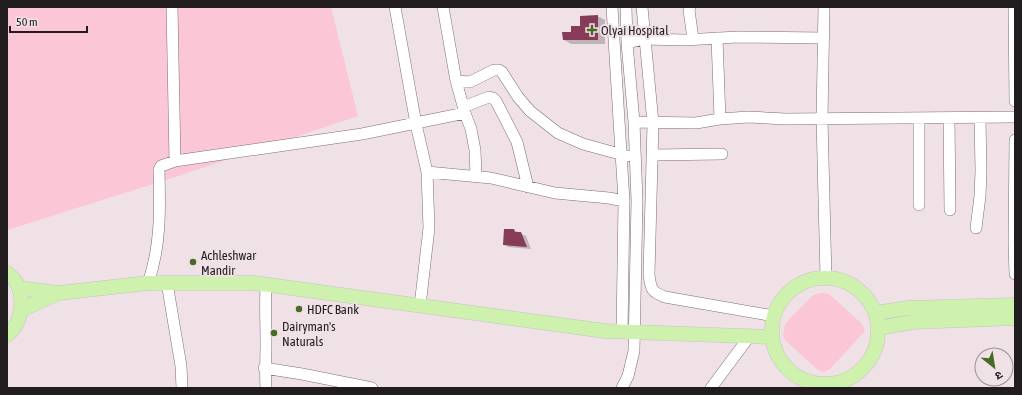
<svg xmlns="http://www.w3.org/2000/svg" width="1022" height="395" font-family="'Asap Condensed','Noto Sans Devanagari',sans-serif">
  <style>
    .green { fill: #fbc6d6 }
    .shadow { fill: #0003 }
    .building { fill: #863c58 }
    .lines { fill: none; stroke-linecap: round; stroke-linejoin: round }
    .minor-casing { stroke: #7b6f72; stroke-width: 12 }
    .major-casing { stroke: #c5c4c4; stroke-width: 15 }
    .minor { stroke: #fff; stroke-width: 11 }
    .major { stroke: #cef1ae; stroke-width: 14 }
    .poi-dot { fill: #486b24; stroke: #efe1e5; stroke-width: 1.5 }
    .labels { text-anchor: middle; stroke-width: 4; stroke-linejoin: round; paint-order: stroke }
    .poi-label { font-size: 13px; fill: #211c1d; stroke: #efe1e5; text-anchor: start }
  </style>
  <rect width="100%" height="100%" fill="#efe1e5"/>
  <path class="green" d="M7 7H331L358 116 172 178 7 230Z
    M822 293 829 294 862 324 865 331 830 369 823 372 818 370 785 340 783 336 785 324 813 295Z"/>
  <path class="shadow" d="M597 16 605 20V44H571L564 40Z
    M514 230 526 236 531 249 508 247 504 244Z"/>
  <path class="building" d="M598 15V40H563L562 32H571V26H580V16Z
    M504 229H514L515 232H521L527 247 503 245Z"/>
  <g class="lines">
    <defs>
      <path id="minor" d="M172 7 175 161
        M395 7 416 124 427 172 429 228 420 306
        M443 7 456 81 465 113 471 129 475 150 476 176
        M612 7 624 201 622 332
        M642 7 653 123 649 275C651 289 651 292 665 297L774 316
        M690 7 689 10 693 39
        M824 7 822 119 826 278
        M1014 7 1015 101
        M717 38 720 119
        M627 43 644 39 684 40 738 37 824 38
        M456 81 470 82 494 70H499L502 72 518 97 530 111 558 133 583 144 627 156
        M463 107 489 97 493 98 496 101 517 142 528 187
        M949 118 950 210
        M634 122 696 123 720 119 748 117 785 119 1015 117
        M1015 140 1014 242 1015 274
        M652 155 722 154
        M427 172 491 178 555 193 609 198 624 201
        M919 205V118
        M976 228 980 196 981 171 980 118
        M148 283C161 247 160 208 159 170L161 166 175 161 362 134 465 113
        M167 283 181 366 182 388
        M264 368 302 374 372 388
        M266 388C265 373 266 359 266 344 266 324 265 306 266 285
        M622 388 628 376 634 351 637 201 634 122 627 43 626 7
        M711 388 749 337"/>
      <path id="major" d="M7 273C11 276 17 282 19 288 24 303 21 325 7 335
        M772 331a53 53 0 1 1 106 0a53 53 0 1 1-106 0Z
        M19 288 59 293 148 283H254L605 331 771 337
        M21 310 59 293
        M875 313 908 308 1015 305
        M878 328 913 322 1015 318"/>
    </defs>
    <use href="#minor" class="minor-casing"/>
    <use href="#major" class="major-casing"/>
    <use href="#minor" class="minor"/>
    <use href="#major" class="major"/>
  </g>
  <g class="poi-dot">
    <path d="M590 24h4v4h4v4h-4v4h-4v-4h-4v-4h4z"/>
    <circle cx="193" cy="262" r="4"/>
    <circle cx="299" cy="309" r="4"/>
    <circle cx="274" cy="333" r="4"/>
  </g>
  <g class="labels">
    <g class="poi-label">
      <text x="601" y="35">Olyai Hospital</text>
      <text x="201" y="260">Achleshwar<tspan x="201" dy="15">Mandir</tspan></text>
      <text x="307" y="314">HDFC Bank</text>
      <text x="282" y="331">Dairyman's<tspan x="282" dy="15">Naturals</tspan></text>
    </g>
  </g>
  <rect width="1022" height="395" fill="none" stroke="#211c1d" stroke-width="16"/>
  <g transform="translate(994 367) rotate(150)"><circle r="19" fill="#efe1e5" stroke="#9d9295"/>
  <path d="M0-3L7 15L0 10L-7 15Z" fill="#486b24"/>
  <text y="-6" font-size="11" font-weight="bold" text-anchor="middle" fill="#211c1d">उ</text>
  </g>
  <path d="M10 26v6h77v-6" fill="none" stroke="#211c1d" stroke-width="2"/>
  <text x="16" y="26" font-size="12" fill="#211c1d" stroke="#efe1e5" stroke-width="3" paint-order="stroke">50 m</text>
</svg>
